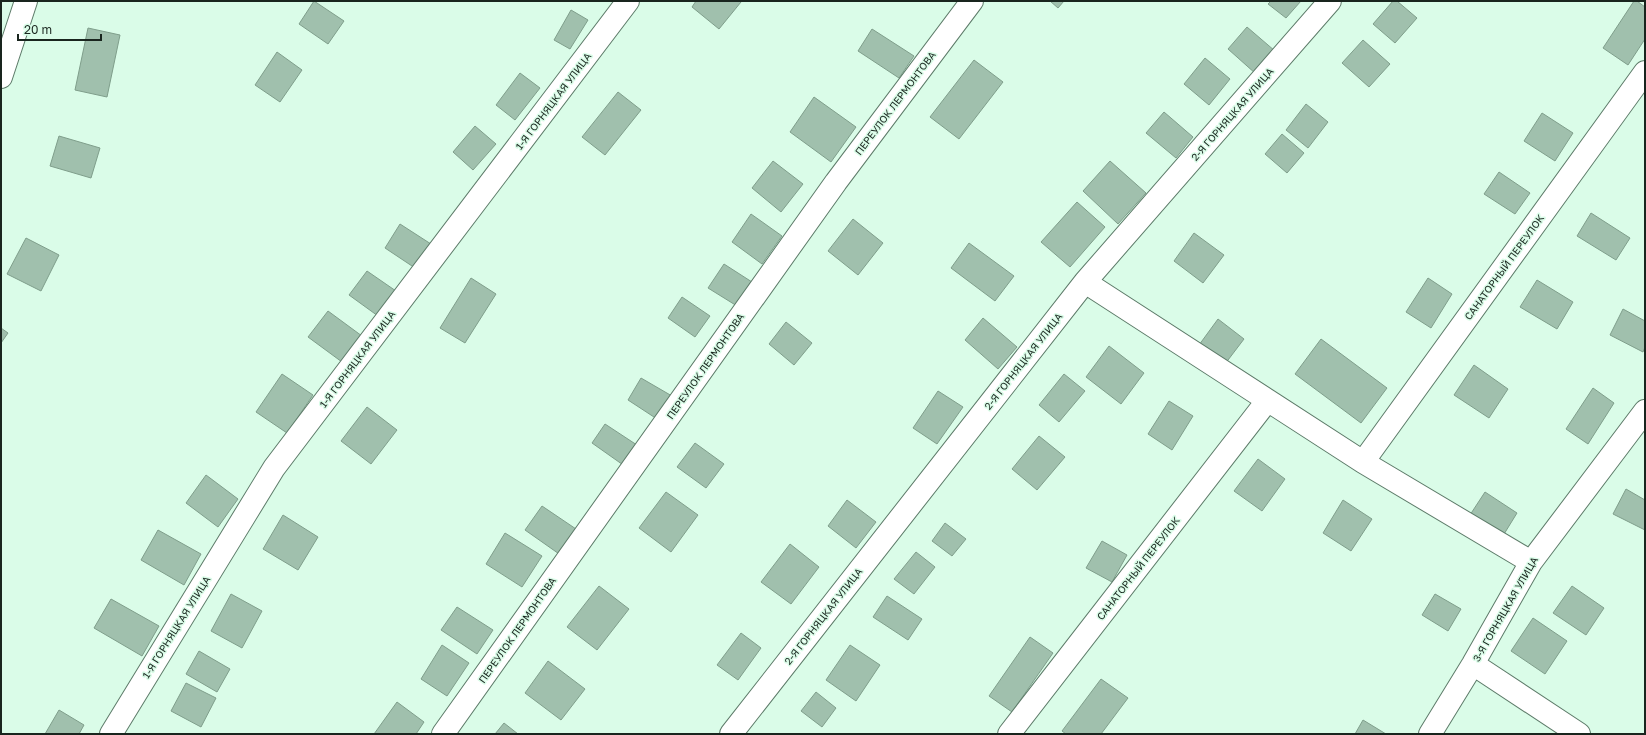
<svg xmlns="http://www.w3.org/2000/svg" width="1646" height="735" font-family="'Golos Text',sans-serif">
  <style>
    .building { fill: #a0c0ad; stroke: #7f9e8b }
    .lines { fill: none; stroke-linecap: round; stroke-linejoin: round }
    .minor-casing { stroke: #5d7b69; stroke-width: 24 }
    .minor { stroke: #fff; stroke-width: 22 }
    .labels { text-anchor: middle; stroke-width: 3; stroke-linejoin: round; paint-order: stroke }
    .street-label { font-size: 10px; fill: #19251e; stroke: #dafce8 }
  </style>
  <rect width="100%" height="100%" fill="#dafce8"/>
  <path class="building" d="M314 1 344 21 328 44 299 24Z
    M696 1H739L741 2 719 29 692 7Z
    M1050 1H1064L1058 8Z
    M1271 1H1301L1286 18 1268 4Z
    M1393 1H1397L1417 18 1395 43 1373 24Z
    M1634 1H1637L1645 7V39L1628 65 1603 48Z
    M571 10 588 20 570 49 554 40Z
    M1247 27 1275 51 1256 74 1228 49Z
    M88 28 120 35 107 97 75 90Z
    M872 29 914 56 899 78 858 51Z
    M1363 40 1390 64 1369 87 1342 63Z
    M277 52 302 70 280 102 255 85Z
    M1205 58 1230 79 1209 105 1184 84Z
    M974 60 1003 82 959 139 930 117Z
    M520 73 540 88 515 120 496 105Z
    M618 92 641 110 605 155 582 137Z
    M814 97 856 127 831 162 790 132Z
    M1306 104 1328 122 1308 148 1286 130Z
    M1164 112 1193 137 1176 158 1146 133Z
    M1542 113 1573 133 1555 161 1524 141Z
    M475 126 496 144 473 170 453 152Z
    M1282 134 1304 153 1287 173 1265 154Z
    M59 136 100 148 91 178 50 166Z
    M773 161 803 184 781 212 752 188Z
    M1110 161 1146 193 1118 224 1083 191Z
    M1499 172 1530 193 1515 214 1484 194Z
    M1077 202 1105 227 1070 267 1041 242Z
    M1591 213 1630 238 1616 260 1577 236Z
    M751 214 782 236 762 264 732 242Z
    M853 219 883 243 858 275 828 251Z
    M400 224 431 244 415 268 385 248Z
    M1194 233 1224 255 1203 283 1174 261Z
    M26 238 59 255 41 291 7 274Z
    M969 243 1014 276 995 301 951 268Z
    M724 264 752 282 737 306 708 288Z
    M367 271 396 291 378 316 349 295Z
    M471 278 496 294 465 343 440 328Z
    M1428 278 1452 294 1431 328 1406 312Z
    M1537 280 1573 302 1557 329 1520 307Z
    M682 297 710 316 695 337 668 318Z
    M1623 309 1645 321V347L1643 352 1610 335Z
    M328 311 362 336 342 362 308 337Z
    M983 318 1017 347 998 369 965 340Z
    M1218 319 1244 339 1225 364 1199 345Z
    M786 322 812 343 794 365 769 344Z
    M1 328 8 333 1 343Z
    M1321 339 1387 388 1361 423 1295 374Z
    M1109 346 1144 373 1121 404 1086 377Z
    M1474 365 1508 389 1489 418 1454 395Z
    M282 374 313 395 287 433 256 412Z
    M1064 374 1085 391 1059 422 1039 405Z
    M641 378 672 396 657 419 628 400Z
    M1593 388 1614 403 1588 444 1566 429Z
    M938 391 963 407 937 444 913 428Z
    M1169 401 1193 416 1172 450 1148 434Z
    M367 407 397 430 371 464 341 441Z
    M605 424 640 447 626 467 592 443Z
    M1039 436 1065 457 1037 490 1012 469Z
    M695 443 724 464 706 488 677 467Z
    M1258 459 1285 479 1262 511 1234 491Z
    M206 475 238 499 218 527 186 503Z
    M1626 489 1645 500V530L1613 514Z
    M666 492 698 515 671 552 639 528Z
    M1485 492 1517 513 1501 539 1468 518Z
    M847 500 876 522 856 548 828 526Z
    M1343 500 1372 519 1351 551 1323 533Z
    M542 506 579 531 562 556 525 530Z
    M283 515 318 537 298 570 263 549Z
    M945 523 966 539 952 556 932 541Z
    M158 530 201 554 184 585 141 560Z
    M505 533 542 556 522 587 486 564Z
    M1102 541 1127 555 1112 582 1086 568Z
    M790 544 819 567 791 604 761 582Z
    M916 552 935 567 914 594 894 579Z
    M599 586 629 609 597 650 567 627Z
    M1572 586 1604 608 1586 635 1553 613Z
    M231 594 262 611 242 648 211 631Z
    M1435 594 1461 609 1448 631 1422 615Z
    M887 596 922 619 908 640 873 617Z
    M111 599 159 626 142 656 94 628Z
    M457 607 493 630 477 654 441 630Z
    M1533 618 1567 641 1545 674 1511 651Z
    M741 633 761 648 738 680 717 665Z
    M1030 637 1053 653 1012 712 989 696Z
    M442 645 469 663 447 696 421 679Z
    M850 645 880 665 856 701 826 680Z
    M199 651 230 669 217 692 186 674Z
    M548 661 585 689 561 720 525 693Z
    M1101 679 1128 698 1101 734H1066L1062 731Z
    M186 683 216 698 201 727 171 711Z
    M816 692 836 708 822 727 801 711Z
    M397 702 424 722 416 734H374Z
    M59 710 84 725 79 734H45Z
    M1363 720 1386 734H1355Z
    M504 723 518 734H495Z"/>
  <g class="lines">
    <defs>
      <path id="minor" d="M1 77 26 1
        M1085 282 1363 462 1531 562
        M1363 462 1645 72
        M1473 664 1579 734
        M111 734 274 468 628 1
        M443 734 836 182 972 1
        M731 734 1085 282 1330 1
        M1009 734 1267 401
        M1430 734 1473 664 1531 562 1645 411"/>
    </defs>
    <use href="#minor" class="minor-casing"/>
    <use href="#minor" class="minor"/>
  </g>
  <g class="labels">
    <g class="street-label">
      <text transform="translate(553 101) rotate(-53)" y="4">1-Я ГОРНЯЦКАЯ УЛИЦА</text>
      <text transform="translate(895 103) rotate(-53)" y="4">ПЕРЕУЛОК ЛЕРМОНТОВА</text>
      <text transform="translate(1232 114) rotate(-49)" y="4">2-Я ГОРНЯЦКАЯ УЛИЦА</text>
      <text transform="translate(1504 267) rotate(-54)" y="4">САНАТОРНЫЙ ПЕРЕУЛОК</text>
      <text transform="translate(357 359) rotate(-53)" y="4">1-Я ГОРНЯЦКАЯ УЛИЦА</text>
      <text transform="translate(1023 361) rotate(-52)" y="4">2-Я ГОРНЯЦКАЯ УЛИЦА</text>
      <text transform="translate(705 366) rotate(-55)" y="4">ПЕРЕУЛОК ЛЕРМОНТОВА</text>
      <text transform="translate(1138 568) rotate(-52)" y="4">САНАТОРНЫЙ ПЕРЕУЛОК</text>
      <text transform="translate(1505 609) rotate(-60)" y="4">3-Я ГОРНЯЦКАЯ УЛИЦА</text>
      <text transform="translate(823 616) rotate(-52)" y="4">2-Я ГОРНЯЦКАЯ УЛИЦА</text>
      <text transform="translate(176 627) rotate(-58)" y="4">1-Я ГОРНЯЦКАЯ УЛИЦА</text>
      <text transform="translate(517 630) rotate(-55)" y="4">ПЕРЕУЛОК ЛЕРМОНТОВА</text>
    </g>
  </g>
  <rect width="1646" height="735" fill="none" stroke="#19251e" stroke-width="4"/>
  <path d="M18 34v6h83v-6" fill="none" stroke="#19251e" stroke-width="2"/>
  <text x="24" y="34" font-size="12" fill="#19251e" stroke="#dafce8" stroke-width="3" paint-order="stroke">20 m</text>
</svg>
